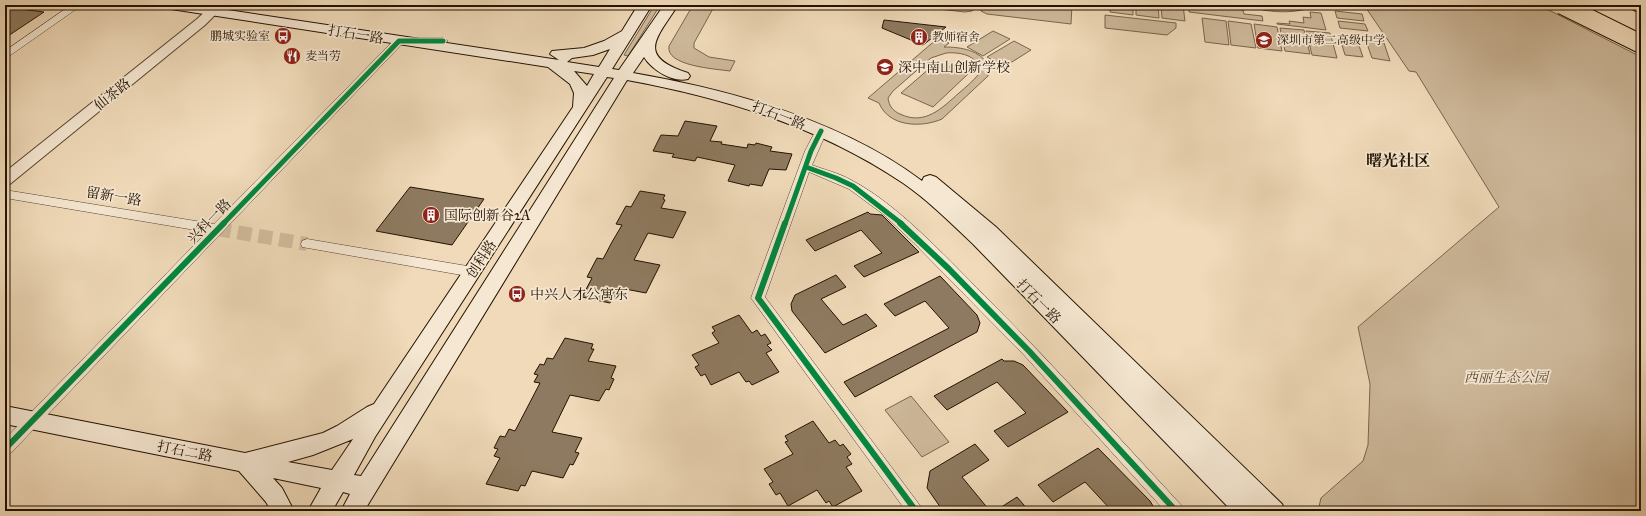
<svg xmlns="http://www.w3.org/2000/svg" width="1646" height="516" font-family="'IM FELL Great Primer','Noto Serif SC',serif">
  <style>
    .green { fill: #cdb89a; stroke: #78654d; fill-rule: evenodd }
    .building { fill: #8e7a60; stroke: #231200 }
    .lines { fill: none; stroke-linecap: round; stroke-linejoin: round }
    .minor-tunnel { stroke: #d1bc9d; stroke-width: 14; stroke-dasharray: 14 7; stroke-linecap: butt }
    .minor-casing { stroke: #56442e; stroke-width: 1 }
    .tertiary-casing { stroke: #56442e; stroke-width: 2 }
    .secondary-casing { stroke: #231200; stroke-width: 2 }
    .primary-casing { stroke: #231200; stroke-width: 2 }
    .motorway-casing { stroke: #231200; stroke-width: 2 }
    .minor { fill: #f5e7d2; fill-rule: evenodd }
    .tertiary { fill: #f5e7d2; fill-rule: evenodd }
    .secondary { fill: #f5e7d2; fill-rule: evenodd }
    .primary { fill: #f0dab9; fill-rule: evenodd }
    .motorway { fill: #f0dab9; fill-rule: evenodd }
    .motorway-bridge-casing { stroke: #231200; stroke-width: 20; stroke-linecap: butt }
    .motorway-bridge { stroke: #f0dab9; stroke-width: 18 }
    .cycleway-far1-casing { stroke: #f5e7d2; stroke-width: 7 }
    .cycleway-casing { stroke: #f5e7d2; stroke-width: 9 }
    .cycleway-far1 { stroke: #00873e; stroke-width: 5 }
    .cycleway { stroke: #00873e; stroke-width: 6 }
    .labels { text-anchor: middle; stroke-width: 3.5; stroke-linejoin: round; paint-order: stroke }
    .far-poi-label { font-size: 12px; fill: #231200; stroke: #f5e7d2; text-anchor: start }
    .street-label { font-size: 14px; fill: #231200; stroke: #f5e7d2 }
    .poi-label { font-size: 14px; fill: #231200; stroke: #f5e7d2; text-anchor: start }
    .park-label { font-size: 14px; font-style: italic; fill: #5e4c36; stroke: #f5e7d2 }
    .quarter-label { font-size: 16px; font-weight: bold; fill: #231200; stroke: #f5e7d2 }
  </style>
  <rect width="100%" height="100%" fill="#f0dab9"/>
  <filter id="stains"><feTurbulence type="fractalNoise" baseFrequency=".005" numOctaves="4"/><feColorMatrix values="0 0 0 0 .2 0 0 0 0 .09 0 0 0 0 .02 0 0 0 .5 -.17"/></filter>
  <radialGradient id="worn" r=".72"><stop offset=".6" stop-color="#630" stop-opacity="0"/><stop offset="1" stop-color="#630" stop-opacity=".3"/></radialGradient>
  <path class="green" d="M693 5H715L694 43V48L709 57 735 61 730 71C716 69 665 66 669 46Z
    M904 5H979L972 11 965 12Z
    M982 5H1072L1071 24 987 14 981 11Z
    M1110 5H1133V15L1110 12Z
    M1136 5H1158L1159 18 1136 15Z
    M1161 5H1183L1185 21 1162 18Z
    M1189 5H1219V8L1243 10 1244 14 1262 16 1263 21 1189 12Z
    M1243 5H1319C1295 15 1268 13 1243 5Z
    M1364 5H1539L1641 57V511H1318L1321 498 1363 461 1368 445 1370 384 1358 327 1499 207 1416 72 1409 71Z
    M654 6 659 7 628 56 624 55Z
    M1335 11 1362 14 1364 21 1337 18Z
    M1310 12 1321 13 1326 30 1277 24V23L1290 24 1289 21 1304 23 1303 17 1311 18Z
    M1105 15 1176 23V28L1167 35 1105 28Z
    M1202 18 1226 21 1229 45 1205 42Z
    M1228 21 1251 24 1256 48 1231 45Z
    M1338 21 1365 24 1368 31 1340 28Z
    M1254 24 1277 27 1282 51 1258 48Z
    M1280 28 1304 30 1310 54 1285 51Z
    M993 31 1010 39 983 56 967 47Z
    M1306 31 1330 33 1337 58 1312 55Z
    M1339 35 1356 37 1363 57 1345 55Z
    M938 38 949 43 944 47C961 47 980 50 989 66L988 76 942 119C921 128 889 127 879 103L868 98ZM946 53C958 52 973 54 979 66V74C973 81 966 87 959 93 942 108 925 126 900 114 893 111 889 106 888 98L893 91 931 58Z
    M1365 38 1383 40 1390 61 1372 58Z
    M1014 41 1031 50 1004 67 987 57Z
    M937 62 968 74 933 107 901 93Z
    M911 396 949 442 922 457 885 410Z"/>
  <path class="building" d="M5 7 44 12 5 38Z
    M884 20 946 27 923 45 882 28Z
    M685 121 717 126 710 141 722 142 721 144 747 148 748 144 755 145 756 143 772 147 770 151 792 154 786 170 769 169 762 186 750 184 749 186 728 181 735 165 697 157 695 161 672 157 674 154 653 151 661 135 678 136Z
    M410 187 484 199 452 245 376 231Z
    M640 191 665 195 663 199 665 200 661 208 686 212 673 238 648 233 634 260 660 265 646 293 620 288 615 299 612 298 610 303 582 297 592 278 587 277 597 258 603 259 612 242 622 225 616 224 626 206 631 207Z
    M868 212 870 214 882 215 919 252 864 277 854 266 882 253 861 230 815 251 806 240Z
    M836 275 846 287 821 299 843 325 866 314 877 326 825 353 792 311 791 304 795 295Z
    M940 276 977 315 980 323 977 332 855 397 844 382 949 328 925 301 895 316 884 304Z
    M739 315 752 333 757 330 761 336 765 334 771 343 767 345 772 350 766 353 779 372 752 385 749 381 746 382 739 372 711 385 705 374 701 376 695 367 699 365 692 355 719 343 712 333 715 331 712 327Z
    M565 338 593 344 591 349H594L588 361 616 366 611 378 614 379 609 390 606 389 599 401 570 395 552 432 582 438 575 452 579 453 573 465 570 464 563 478 532 471 525 486 521 485 518 491 486 484 500 458 494 456 498 449 494 448 500 436 505 437 509 429 515 431 540 383 534 382 538 375 534 374 540 364 544 365 547 358 553 359Z
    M1002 359 1004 361H1014L1023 365 1068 412 1008 447 994 431 1026 413 997 382 947 410 934 396Z
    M813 421 829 443 835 440 840 446 843 444 851 454 847 457 852 464 846 467 862 491 833 507 829 501 826 503 817 490 788 506 780 493 776 495 769 484 773 482 764 469 793 454 785 442 788 441 785 436Z
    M975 444 989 460 962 477 990 511H943L927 488 930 471Z
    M1098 448 1150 501 1156 511H1112L1085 482 1053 502 1038 485Z
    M1017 497 1029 511H995Z"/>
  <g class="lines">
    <path class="minor-tunnel" d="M217 229 307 244"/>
    <defs>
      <path id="minor" d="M71 5H82L5 59V51Z
        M399 38H443L448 41 443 44H402L10 454 5 456V439L207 232 5 198V190L214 224 395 39Z
        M821 127 827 131 812 165C825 170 839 173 851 180 900 205 952 264 992 303 1057 369 1119 438 1182 506L1184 511H1165L1024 355 914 243 883 214 849 189 809 172 765 297 924 511H906L751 298 805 151 817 128Z
        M307 239 473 267 478 269 480 272 478 275 473 277 302 247 301 244 302 241Z"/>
      <path id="tertiary" d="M212 5 224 6 205 25 10 184 5 185V172L197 19Z"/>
      <path id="secondary" d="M164 5H195L559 60 550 54 552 51 584 48 604 41 622 31 638 5H652L612 69 619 70 664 5H678C656 39 636 56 688 73L690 76 688 79C673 83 652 70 644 57L633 73C731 90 841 120 922 181L924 177 930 175 936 177 996 227 1282 504 1285 511H1232L974 245C952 224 929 201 903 183 820 127 725 98 627 80L364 511H341L350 494 343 492 332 511H308L321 488 273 478 282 488 294 511H271L266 502 239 471 5 424V406L245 453 323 433 337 426 367 407 374 404 573 107 574 93 570 84 548 67 171 9 166 8ZM610 49 599 67 567 62 572 58 593 55ZM574 71 594 74 587 86ZM607 77 614 78 361 476 354 475 375 437ZM353 439 332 470 288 462 313 455Z"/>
      <path id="primary" d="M1605 5H1623L1641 15V26L1607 8Z"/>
      <path id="motorway" d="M1581 5H1602L1641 24V35L1583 8Z"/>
    </defs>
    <use href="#minor" class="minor-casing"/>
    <use href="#tertiary" class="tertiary-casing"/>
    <use href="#secondary" class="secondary-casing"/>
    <use href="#primary" class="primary-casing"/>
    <use href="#motorway" class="motorway-casing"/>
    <use href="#minor" class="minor"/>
    <use href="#tertiary" class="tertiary"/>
    <use href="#secondary" class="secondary"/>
    <use href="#primary" class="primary"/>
    <use href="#motorway" class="motorway"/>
    <defs>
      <path id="motorway-bridge" d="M1562 5 1641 44"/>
    </defs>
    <use href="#motorway-bridge" class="motorway-bridge-casing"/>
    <use href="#motorway-bridge" class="motorway-bridge"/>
    <defs>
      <path id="cycleway-far1" d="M806 167 836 178 853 186 902 224
        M223 224 399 41H443
        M785 224 811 151 821 131"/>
      <path id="cycleway" d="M785 223 758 298 916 511
        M900 223 949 269 1029 351 1176 511
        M5 449 224 223"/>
    </defs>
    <use href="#cycleway-far1" class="cycleway-far1-casing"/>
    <use href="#cycleway" class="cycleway-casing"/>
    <use href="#cycleway-far1" class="cycleway-far1"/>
    <use href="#cycleway" class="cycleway"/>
  </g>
  <defs>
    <symbol id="bus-disc" viewBox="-11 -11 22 22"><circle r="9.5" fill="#8f2418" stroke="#f5e7d2"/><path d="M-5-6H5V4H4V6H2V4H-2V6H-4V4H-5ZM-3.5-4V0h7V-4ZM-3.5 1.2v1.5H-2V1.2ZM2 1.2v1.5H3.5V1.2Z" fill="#fff"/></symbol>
    <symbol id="building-disc" viewBox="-11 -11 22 22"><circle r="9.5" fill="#8f2418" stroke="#f5e7d2"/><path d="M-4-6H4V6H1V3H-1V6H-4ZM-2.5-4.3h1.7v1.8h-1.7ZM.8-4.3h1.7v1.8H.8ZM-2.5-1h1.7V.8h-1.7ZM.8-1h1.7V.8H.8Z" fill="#fff"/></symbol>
    <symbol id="school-disc" viewBox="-11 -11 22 22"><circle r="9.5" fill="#8f2418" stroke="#f5e7d2"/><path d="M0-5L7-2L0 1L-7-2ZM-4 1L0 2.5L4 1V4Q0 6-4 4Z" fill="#fff"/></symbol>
    <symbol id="restaurant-disc" viewBox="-11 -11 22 22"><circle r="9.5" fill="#8f2418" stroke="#f5e7d2"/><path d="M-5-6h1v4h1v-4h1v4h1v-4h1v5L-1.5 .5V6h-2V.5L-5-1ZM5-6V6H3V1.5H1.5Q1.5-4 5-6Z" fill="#fff"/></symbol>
  </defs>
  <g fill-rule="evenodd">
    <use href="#bus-disc" x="273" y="26" width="20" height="20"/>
    <use href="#building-disc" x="909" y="27" width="20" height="20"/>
    <use href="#school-disc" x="1254" y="30" width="20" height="20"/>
    <use href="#restaurant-disc" x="282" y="46" width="20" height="20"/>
    <use href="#school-disc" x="875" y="57" width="20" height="20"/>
    <use href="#building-disc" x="421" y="205" width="20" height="20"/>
    <use href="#bus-disc" x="507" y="284" width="20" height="20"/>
  </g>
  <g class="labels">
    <g class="far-poi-label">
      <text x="270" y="40" text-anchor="end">鹏城实验室</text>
      <text x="932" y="41">教师宿舍</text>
      <text x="1277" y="44">深圳市第二高级中学</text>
      <text x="305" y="60">麦当劳</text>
    </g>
    <g class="street-label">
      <text transform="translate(356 34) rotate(9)" y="5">打石一路</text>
      <text transform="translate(112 94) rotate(-39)" y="5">仙茶路</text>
      <text transform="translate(779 115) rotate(21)" y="5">打石一路</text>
      <text transform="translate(114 196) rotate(9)" y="5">留新一路</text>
      <text transform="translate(209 221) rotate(-46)" y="5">兴科一路</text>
      <text transform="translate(481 259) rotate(-57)" y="5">创科路</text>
      <text transform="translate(1039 301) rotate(45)" y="5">打石一路</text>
      <text transform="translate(185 451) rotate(11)" y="5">打石二路</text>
    </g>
    <g class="poi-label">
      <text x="898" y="72">深中南山创新学校</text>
      <text x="444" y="220">国际创新谷2A</text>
      <text x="530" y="299">中兴人才公寓东</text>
    </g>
    <g class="park-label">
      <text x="1506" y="382">西丽生态公园</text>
    </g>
    <g class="quarter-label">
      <text x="1398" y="166">曙光社区</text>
    </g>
  </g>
  <rect width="1646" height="516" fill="none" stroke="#f0dab9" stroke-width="20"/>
  <rect x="6" y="6" width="1634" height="504" fill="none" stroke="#231200" stroke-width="2"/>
  <rect x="10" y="10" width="1626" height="496" fill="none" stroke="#231200"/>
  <rect width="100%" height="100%" filter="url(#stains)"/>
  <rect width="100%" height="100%" fill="url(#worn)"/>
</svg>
